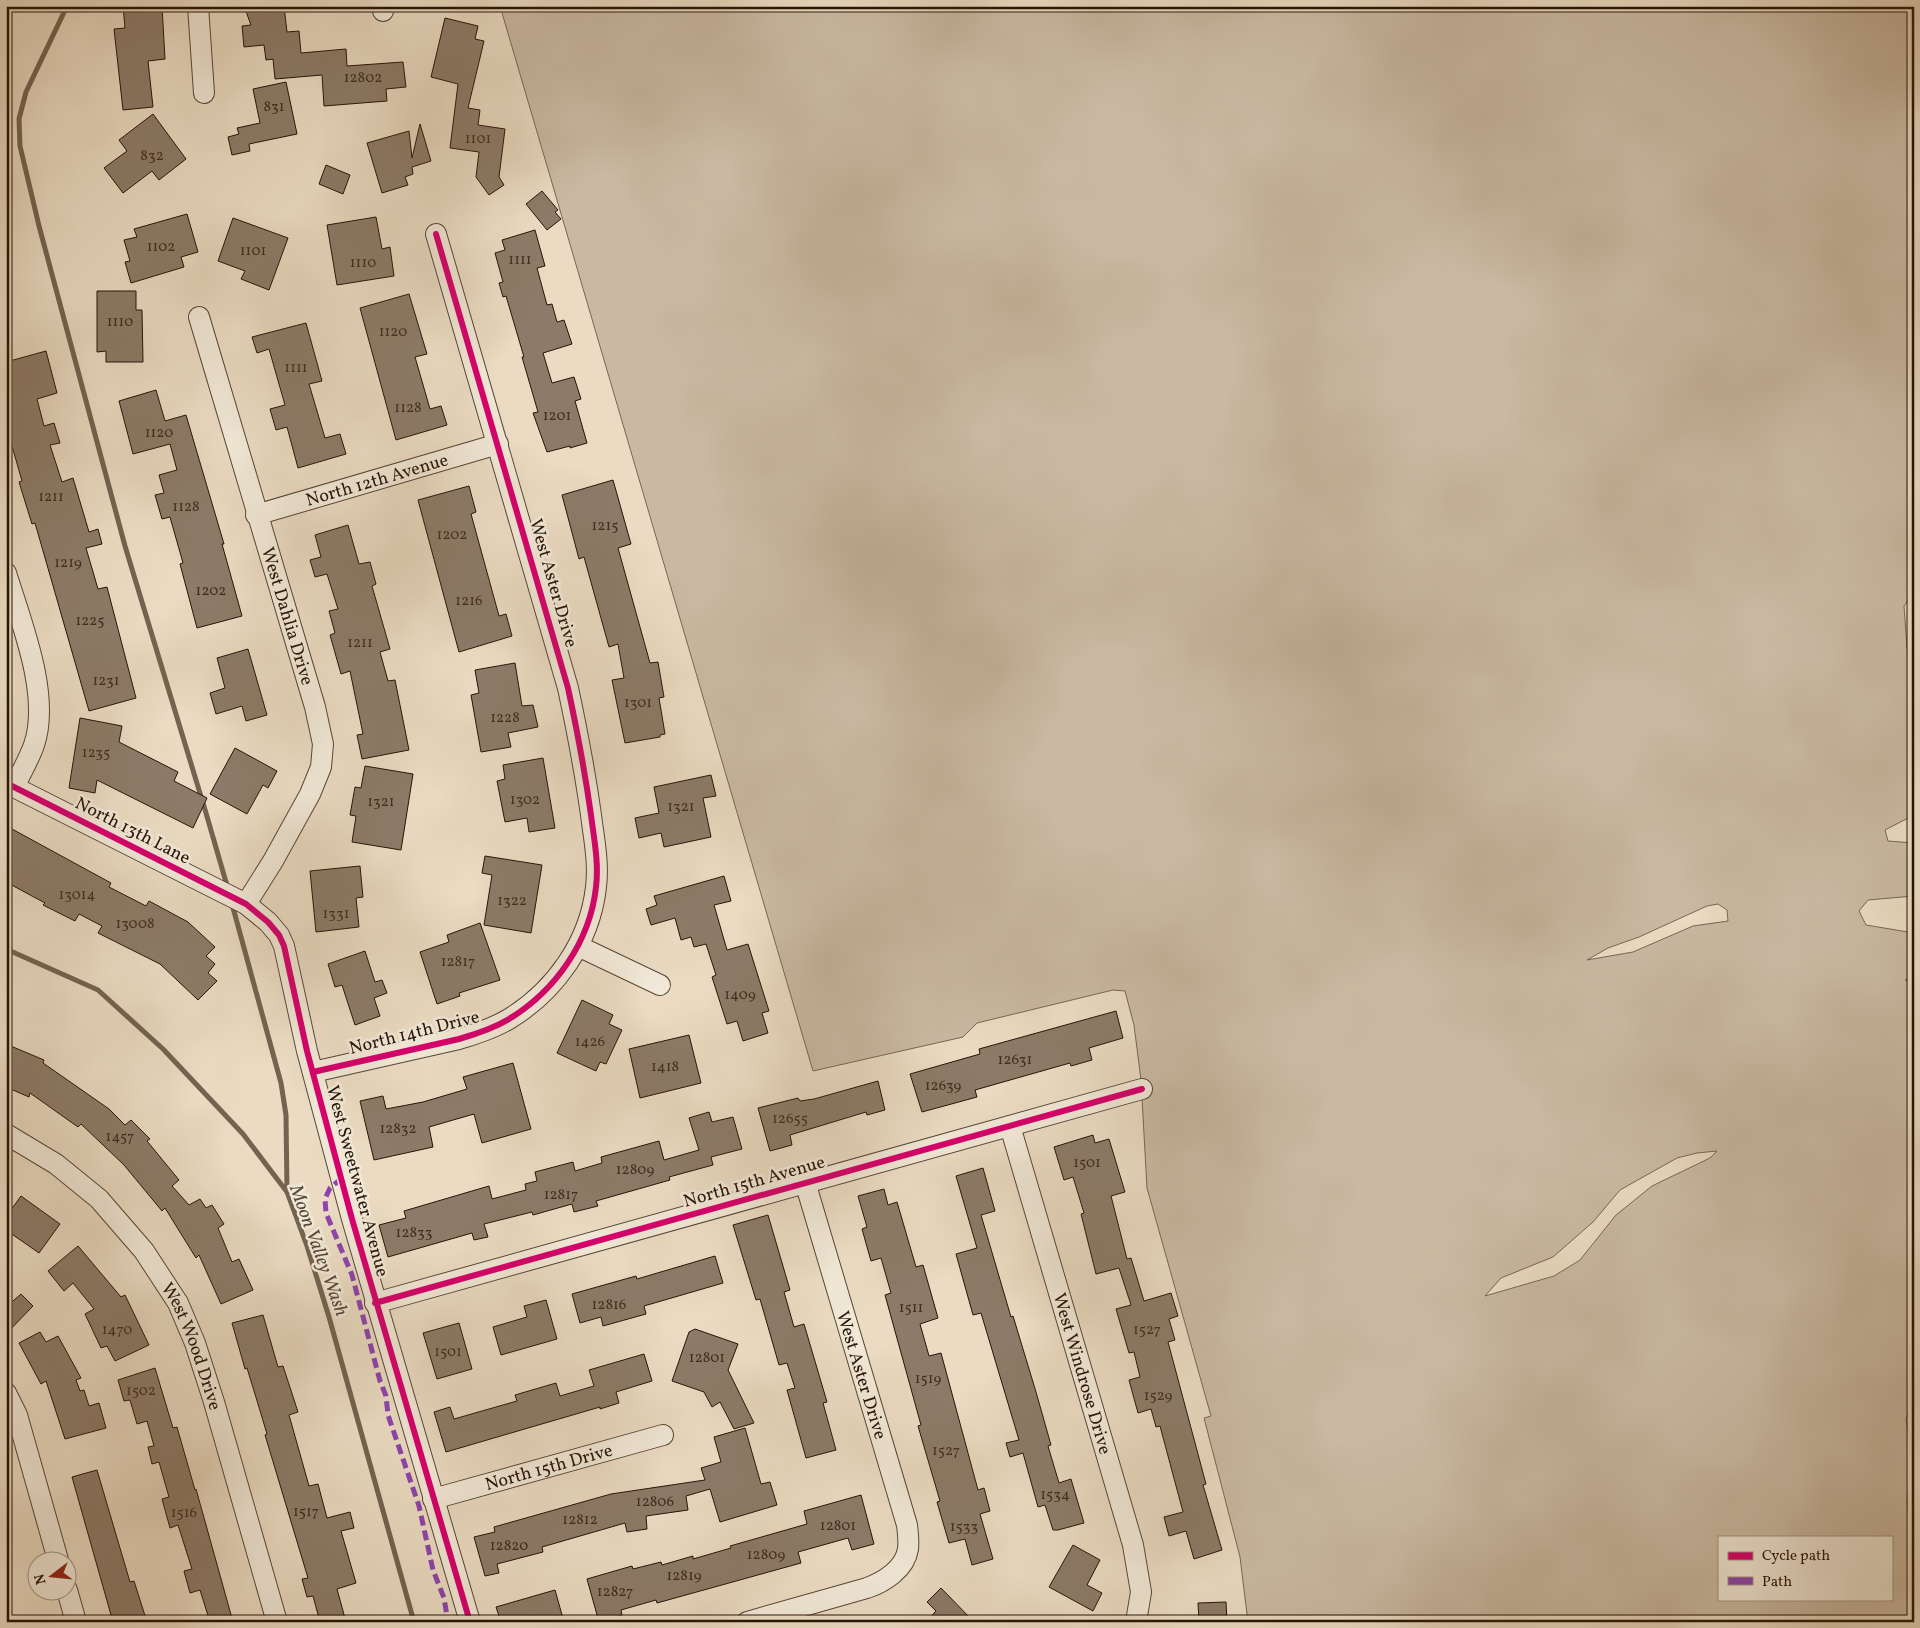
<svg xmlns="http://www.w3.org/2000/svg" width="1920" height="1628" font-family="Vollkorn,serif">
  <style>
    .green { fill: #c9b9a2; stroke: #786654; fill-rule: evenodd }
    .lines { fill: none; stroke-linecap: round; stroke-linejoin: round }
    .stream { stroke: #736350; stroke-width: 5 }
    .building { fill: #8c7b68; stroke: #261406 }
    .minor-casing { stroke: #574635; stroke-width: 22 }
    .minor { stroke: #f1e8d7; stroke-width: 20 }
    .quiet { stroke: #8e44ad; stroke-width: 5; stroke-dasharray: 10 5; stroke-linecap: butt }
    .cycleway-casing { stroke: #f1e8d7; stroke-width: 9 }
    .cycleway { stroke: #d6006c; stroke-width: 6 }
    .labels { text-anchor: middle; stroke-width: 5; stroke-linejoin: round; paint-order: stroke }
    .number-label { font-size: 15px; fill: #402e1e }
    .street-label { font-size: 18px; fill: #261406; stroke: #f1e8d7 }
    .water-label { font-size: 19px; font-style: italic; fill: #5a4838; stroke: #f1e8d7 }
  </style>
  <rect width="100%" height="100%" fill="#eadbc2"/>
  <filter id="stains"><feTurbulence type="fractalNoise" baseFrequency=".004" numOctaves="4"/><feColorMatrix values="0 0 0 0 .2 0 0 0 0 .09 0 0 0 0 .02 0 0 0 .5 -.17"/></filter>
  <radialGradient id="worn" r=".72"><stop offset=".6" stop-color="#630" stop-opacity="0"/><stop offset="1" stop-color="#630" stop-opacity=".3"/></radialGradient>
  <path class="green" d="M500 6H1914V592L1904 606 1907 648 1914 656V815L1885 830 1888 841 1914 843V896L1868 900 1859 911 1866 925 1914 933V973L1905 980 1914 982V1402H1912L1906 1420 1913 1456 1907 1503 1914 1549V1622H1248L1240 1557 1204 1418 1211 1416 1147 1188 1141 1080 1134 1025 1125 991 1113 990 977 1023 963 1037 813 1071ZM1718 904 1727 910 1728 921 1693 926 1633 952 1587 960 1608 948 1639 937 1707 906ZM1717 1151 1710 1158 1652 1186 1616 1215 1580 1260 1554 1276 1485 1296 1501 1278 1553 1257 1593 1222 1620 1190 1677 1158 1697 1153ZM1719 1537H1891V1599H1719Z"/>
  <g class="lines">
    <path class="stream" d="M67 6 26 92 19 119 20 146 39 226 125 546 206 813 228 889
      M232 904 281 1083 286 1115 287 1192
      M6 949 98 990 163 1049 243 1134 287 1192 307 1246 329 1317 414 1622"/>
  </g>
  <path class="building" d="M123 6H162L165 59 148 61 153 107 123 110 114 29 125 28Z
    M244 6H284L287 32 299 31 301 53 346 49 347 66 403 62 406 87 386 89 387 101 324 106 322 75 275 79 273 59 266 60 264 45 244 47 242 26 251 25Z
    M445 18 478 26 475 39 484 41 468 108 480 110 478 125 505 129 499 177 504 185 489 195 476 177 479 152 450 148 458 84 431 77Z
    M286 82 297 134 249 144 250 151 232 155 228 137 239 134 237 128 260 123 253 89Z
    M153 114 186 159 159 180 152 171 123 193 104 168 127 151 119 140Z
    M420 124 431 161 412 167 413 174 405 177 408 185 382 193 367 143 409 131 412 158Z
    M326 165 350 175 343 194 319 184Z
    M542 191 558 210 555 212 561 219 547 230 526 204Z
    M187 214 198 252 181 257 184 267 131 283 125 262 130 261 124 240 137 237 134 229Z
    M376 217 382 249 390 247 394 276 337 285 327 225Z
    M233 218 288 238 269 290 241 279 245 271 218 261Z
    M535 230 545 266 537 268 547 305 552 304 557 322 564 320 572 344 543 353 552 383 574 377 581 399 575 401 587 443 570 448V446L547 452 533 413 538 412 522 357H524L506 296 503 297 499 283 503 282 495 253 505 250 502 240Z
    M97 291H136V310H142L143 362H106V351L97 352Z
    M409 294 427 354 415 357 430 409 441 406 447 425 396 440 360 308Z
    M306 323 322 381 309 384 325 438 340 434 346 454 298 468 287 427 276 430 270 409 285 405 269 349 257 353 252 337Z
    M46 351 57 393 37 399 44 426 54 423 60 443 50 445 62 482 73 478 89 532 98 529 102 544 86 548 98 589 107 587 136 698 89 711 35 523 32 524 19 482 22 481 6 425V423L11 421 6 405V362Z
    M156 390 165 421 186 415 224 544H222L242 616 197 628 180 564 183 563 170 517 162 519 155 495 164 493 159 475 177 470 170 444 133 454 119 401Z
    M613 480 631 544 618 548 650 663 658 662 664 697 659 698 665 734 660 735V737L625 743 612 680 624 678 618 644 609 647 584 557 579 559 562 495Z
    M469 486 476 512 471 514 499 616 506 614 512 636 459 652 418 500Z
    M348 525 359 564 370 562 376 584 372 586 390 649 380 652 388 681 395 680 409 750 362 759 357 735 363 734 350 671 341 674 330 635 335 633 329 611 338 609 327 574 315 577 310 560 321 557 315 535Z
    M248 649 267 715 246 721 242 706 216 714 210 693 225 688 217 658Z
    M515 663 522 706 533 705 538 727 508 733 511 747 481 752 471 695 479 693 475 670Z
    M80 718 122 726 119 742 178 772 174 781 207 798 193 828 97 780 95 793 69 788Z
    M235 748 277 771 268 788 263 785 247 814 210 794Z
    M543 758 555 828 529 832 527 818 505 822 497 781 505 779 503 765Z
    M365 766 413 774 401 850 352 842 356 816 350 815 355 787 361 788Z
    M711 775 716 796 703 798 711 837 664 847 661 833 639 838 635 818 659 813 654 787Z
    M12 829 111 883 109 887 146 906 149 901 188 922 215 947 206 956 215 964 208 973 217 981 198 1000 160 964 98 933 102 926 79 914 75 921 43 905 45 903 6 882V840Z
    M485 856 542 865 531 933 484 925 492 875 482 873Z
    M360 866 363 897 356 898 359 927 316 932 310 871Z
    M724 876 731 901 714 905 727 950 748 944 769 1011 762 1013 768 1033 743 1041 737 1021 727 1024 712 977 716 975 706 944 694 947 691 937 681 940 675 918 651 925 646 909 657 905 654 896Z
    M480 923 500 980 459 993 460 996 437 1004 420 952 449 942 447 935Z
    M365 951 375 982 382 980 387 993 374 998 380 1016 355 1025 342 985 335 987 328 964Z
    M582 1000 613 1015 609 1024 622 1030 606 1064 600 1062 596 1071 557 1053Z
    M1116 1011 1123 1038 1089 1048 1092 1060 1071 1066 1070 1063 975 1090 977 1097 922 1112 910 1074 980 1054 979 1049Z
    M689 1035 701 1083 640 1098 629 1049Z
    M6 1044 44 1060 43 1063 109 1109 125 1125 131 1120 150 1139 147 1141 179 1180 172 1186 189 1205 200 1199 206 1208 212 1205 224 1224 218 1228 232 1262 239 1259 253 1290 221 1304 199 1255 196 1258 165 1208 162 1211 124 1165 81 1124 78 1127 30 1093 29 1097 6 1087Z
    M513 1063 531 1129 482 1143 474 1114 429 1127 433 1147 374 1160 360 1101 383 1096 386 1109 423 1102 467 1089 463 1077Z
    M878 1081 885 1110 867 1115 866 1112 790 1135 792 1145 770 1151 758 1108 798 1098 800 1101 814 1099Z
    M709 1112 712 1122 733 1117 742 1149 711 1157 713 1165 669 1177 670 1180 596 1201 598 1206 574 1212 572 1204 533 1215 532 1212 484 1224 488 1237 474 1240 472 1233 388 1257 379 1225 406 1218 404 1211 489 1186 492 1199 526 1190 525 1184 537 1181 535 1172 573 1162 575 1171 602 1163 601 1157 659 1141 664 1160 699 1150 689 1118Z
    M1093 1135 1095 1143 1109 1139 1125 1192 1111 1196 1127 1259 1131 1258 1144 1301 1171 1293 1178 1316 1169 1319 1175 1340 1168 1342 1206 1484 1203 1485 1222 1550 1194 1559 1186 1531 1169 1536 1164 1517 1183 1512 1160 1426 1156 1427 1151 1409 1138 1413 1129 1380 1140 1377 1134 1352 1129 1353 1116 1309 1131 1305 1119 1268 1096 1274 1081 1214 1084 1213 1073 1177 1064 1180 1054 1147Z
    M983 1168 995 1211 981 1215 1011 1317 1013 1316 1036 1392 1051 1445 1048 1446 1059 1483 1071 1479 1084 1523 1058 1530H1053L1045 1505 1038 1507 1023 1453 1010 1457 1006 1443 1019 1440 981 1313 973 1315 956 1254 977 1248 956 1176Z
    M884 1189 888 1205 897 1202 916 1267 923 1265 938 1318 920 1324 929 1356 941 1353 978 1490 984 1488 990 1511 980 1514 993 1559 972 1565 965 1539 949 1543 937 1502 940 1501 918 1426 921 1425 885 1295 891 1293 881 1258 871 1261 862 1229 867 1227 858 1196Z
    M21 1196 60 1224 39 1253 6 1230V1217Z
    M768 1215 790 1290 784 1292 794 1327 804 1324 827 1402 823 1403 836 1450 806 1458 787 1390 795 1388 787 1363 779 1365 760 1299 756 1300 733 1225Z
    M78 1246 121 1297 125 1295 149 1345 115 1361 107 1346 101 1348 85 1314 94 1309 73 1283 64 1291 48 1271Z
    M715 1256 723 1283 644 1306 646 1314 603 1326 601 1317 580 1323 572 1294 636 1276 637 1279Z
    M21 1294 33 1306 6 1334V1307Z
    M546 1300 557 1339 501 1355 493 1327 527 1317 524 1306Z
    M263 1315 278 1367 283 1366 298 1412 289 1415 309 1486 318 1484 327 1518 350 1512 354 1528 341 1531 356 1583 337 1589 346 1622H320L313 1596 307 1597 302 1579 308 1578 265 1435 267 1434 258 1404 247 1368 245 1369 232 1323Z
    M459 1323 472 1369 437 1379 423 1333Z
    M695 1329 738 1344 728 1370 754 1423 734 1429 720 1402 712 1407 704 1392 672 1381 689 1332Z
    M40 1332 46 1342 58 1336 81 1378 76 1380 80 1391 84 1390 89 1406 99 1403 106 1428 65 1439 46 1381 41 1384 19 1343Z
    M644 1354 652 1381 616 1392 619 1403 600 1409V1407L446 1452 434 1412 450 1407 454 1419 517 1401 515 1395 556 1383 560 1396 594 1386 589 1370Z
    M155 1368 173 1428 177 1427 195 1490 196 1489 233 1622H210L200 1590 190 1593 184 1571 192 1569 178 1525 170 1528 162 1499 169 1497 159 1462 152 1464 148 1447 154 1446 147 1421 137 1424 130 1400 124 1401 118 1380Z
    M745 1428 761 1484 770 1482 777 1505 720 1522 710 1489 686 1496 688 1510 646 1516 647 1529 627 1532 625 1523 542 1547 543 1552 497 1564 499 1573 485 1576 474 1537 495 1532 494 1527 611 1494 705 1480 701 1468 721 1462 714 1437Z
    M97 1470 130 1582 134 1581 147 1622H113L72 1477Z
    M861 1495 874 1544 852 1550 848 1538 798 1552 801 1563 657 1603 656 1600 621 1610 622 1615 599 1622 587 1579 632 1566 633 1569 661 1562 662 1565 693 1556V1559L731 1548 730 1546 807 1524 804 1511Z
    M1073 1545 1100 1560 1087 1585 1102 1593 1093 1611 1049 1587Z
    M941 1588 974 1622H926L936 1611 927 1602Z
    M555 1590 564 1622H501L496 1607Z
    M1226 1602 1227 1622H1199L1198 1603Z"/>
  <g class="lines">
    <defs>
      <g id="minor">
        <path d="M198 6 204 93"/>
        <path d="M383 11V6"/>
        <path id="s1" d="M199 317 315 707 323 744 321 767 310 794 273 861 246 904"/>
        <path id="s2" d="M256 515 498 444"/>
        <path d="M6 573C21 622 51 695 34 745 29 759 21 773 14 787"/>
        <path d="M6 783 246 904 268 922 279 935 284 946 307 1051 352 1219 470 1622"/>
        <path d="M578 946 660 985"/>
        <path d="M313 1072 459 1039C476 1034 494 1028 509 1019 555 991 590 942 596 887 599 863 594 839 591 815 585 772 577 730 568 688L436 234"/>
        <path id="s3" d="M1010 1126 1133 1545 1141 1592 1136 1622"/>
        <path id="s4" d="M6 1134 56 1164 99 1199 144 1251 178 1303 195 1343 214 1402 277 1622"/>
        <path d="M375 1303 1142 1089"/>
        <path d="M6 1393 17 1415 58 1560"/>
        <path id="s5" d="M433 1499 663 1435"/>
        <path d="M67 1590 76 1622"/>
        <path d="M747 1622 867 1588C884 1582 905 1569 908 1549 909 1541 908 1533 907 1525L805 1182"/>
      </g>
    </defs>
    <use href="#minor" class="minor-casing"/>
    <use href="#minor" class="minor"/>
    <path class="quiet" d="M342 1178 330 1188 325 1199 326 1213 352 1275 380 1381 386 1396 388 1415 419 1506 433 1570 444 1598 448 1622"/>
    <defs>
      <path id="cycleway" d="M6 783 246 904 268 922 279 935 284 946 307 1051 352 1219 470 1622
        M313 1072 459 1039C476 1034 494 1028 509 1019 555 991 590 942 596 887 599 863 594 839 591 815 585 772 577 730 568 688L436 234
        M375 1303 1142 1089"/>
    </defs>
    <use href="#cycleway" class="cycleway-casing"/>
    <use href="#cycleway" class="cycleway"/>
  </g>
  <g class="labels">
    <g class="number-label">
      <text x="363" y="82">12802</text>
      <text x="274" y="111">831</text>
      <text x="478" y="143">1101</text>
      <text x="152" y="160">832</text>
      <text x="161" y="251">1102</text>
      <text x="253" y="255">1101</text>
      <text x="520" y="264">1111</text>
      <text x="363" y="267">1110</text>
      <text x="120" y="326">1110</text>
      <text x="393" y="336">1120</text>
      <text x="296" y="372">1111</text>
      <text x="408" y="412">1128</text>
      <text x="557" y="420">1201</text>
      <text x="159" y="437">1120</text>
      <text x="51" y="501">1211</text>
      <text x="186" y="511">1128</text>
      <text x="605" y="530">1215</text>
      <text x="452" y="539">1202</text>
      <text x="68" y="567">1219</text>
      <text x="211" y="595">1202</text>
      <text x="469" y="605">1216</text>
      <text x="90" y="625">1225</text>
      <text x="360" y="647">1211</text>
      <text x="106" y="685">1231</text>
      <text x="638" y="707">1301</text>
      <text x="505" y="722">1228</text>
      <text x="96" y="757">1235</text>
      <text x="525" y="804">1302</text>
      <text x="381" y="806">1321</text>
      <text x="681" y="811">1321</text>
      <text x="77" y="899">13014</text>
      <text x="512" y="905">1322</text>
      <text x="336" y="918">1331</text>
      <text x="135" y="928">13008</text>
      <text x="458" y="966">12817</text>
      <text x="740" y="999">1409</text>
      <text x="590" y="1046">1426</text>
      <text x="1015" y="1064">12631</text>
      <text x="665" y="1071">1418</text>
      <text x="943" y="1090">12639</text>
      <text x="790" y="1123">12655</text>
      <text x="398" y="1133">12832</text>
      <text x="120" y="1141">1457</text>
      <text x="1087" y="1167">1501</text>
      <text x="635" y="1174">12809</text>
      <text x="561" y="1199">12817</text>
      <text x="414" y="1237">12833</text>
      <text x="609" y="1309">12816</text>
      <text x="911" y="1312">1511</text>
      <text x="117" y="1334">1470</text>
      <text x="1147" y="1334">1527</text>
      <text x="448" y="1356">1501</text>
      <text x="707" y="1362">12801</text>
      <text x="928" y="1383">1519</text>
      <text x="141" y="1395">1502</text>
      <text x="1158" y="1400">1529</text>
      <text x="946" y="1455">1527</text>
      <text x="1055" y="1499">1534</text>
      <text x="655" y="1506">12806</text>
      <text x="306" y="1516">1517</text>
      <text x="184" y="1517">1516</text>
      <text x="580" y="1524">12812</text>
      <text x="838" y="1530">12801</text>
      <text x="964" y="1531">1533</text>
      <text x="509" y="1550">12820</text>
      <text x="766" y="1559">12809</text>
      <text x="684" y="1580">12819</text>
      <text x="615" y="1596">12827</text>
    </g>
    <g class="street-label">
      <text dy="6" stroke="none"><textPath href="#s2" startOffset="126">North 12th Avenue</textPath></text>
      <text transform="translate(554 583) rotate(74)" y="6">West Aster Drive</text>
      <text dy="6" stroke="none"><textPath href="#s1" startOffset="312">West Dahlia Drive</textPath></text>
      <text transform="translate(133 830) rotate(27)" y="6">North 13th Lane</text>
      <text transform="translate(414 1032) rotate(-14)" y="6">North 14th Drive</text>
      <text transform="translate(358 1181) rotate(75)" y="6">West Sweetwater Avenue</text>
      <text transform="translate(754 1181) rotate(-16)" y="6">North 15th Avenue</text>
      <text dy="6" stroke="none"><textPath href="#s4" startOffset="290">West Wood Drive</textPath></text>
      <text dy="6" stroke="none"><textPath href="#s3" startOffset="258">West Windrose Drive</textPath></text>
      <text transform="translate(862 1375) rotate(73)" y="6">West Aster Drive</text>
      <text dy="6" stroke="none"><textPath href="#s5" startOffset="120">North 15th Drive</textPath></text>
    </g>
    <g class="water-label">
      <text transform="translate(320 1250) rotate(70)" y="7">Moon Valley Wash</text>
    </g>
  </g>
  <rect width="1920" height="1628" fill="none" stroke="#eadbc2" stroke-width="25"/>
  <rect x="8" y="8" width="1905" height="1613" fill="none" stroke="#261406" stroke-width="2.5"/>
  <rect x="12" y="12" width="1895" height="1603" fill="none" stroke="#261406"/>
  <rect x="1718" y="1536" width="175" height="65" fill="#f1e8d7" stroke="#a09383"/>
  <rect x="1728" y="1552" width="25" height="8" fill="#d6006c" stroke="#a09383"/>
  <text x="1762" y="1560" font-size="15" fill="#261406">Cycle path</text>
  <rect x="1728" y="1577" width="25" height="8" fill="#8e44ad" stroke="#a09383"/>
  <text x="1762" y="1586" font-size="15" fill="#261406">Path</text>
  <g transform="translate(52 1576) rotate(254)"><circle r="24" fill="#f1e8d7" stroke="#a09383"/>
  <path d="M0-4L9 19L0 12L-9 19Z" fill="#8f2418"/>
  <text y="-8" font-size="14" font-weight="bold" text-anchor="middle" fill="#261406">N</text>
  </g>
  <rect width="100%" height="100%" filter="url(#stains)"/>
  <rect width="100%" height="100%" fill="url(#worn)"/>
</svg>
